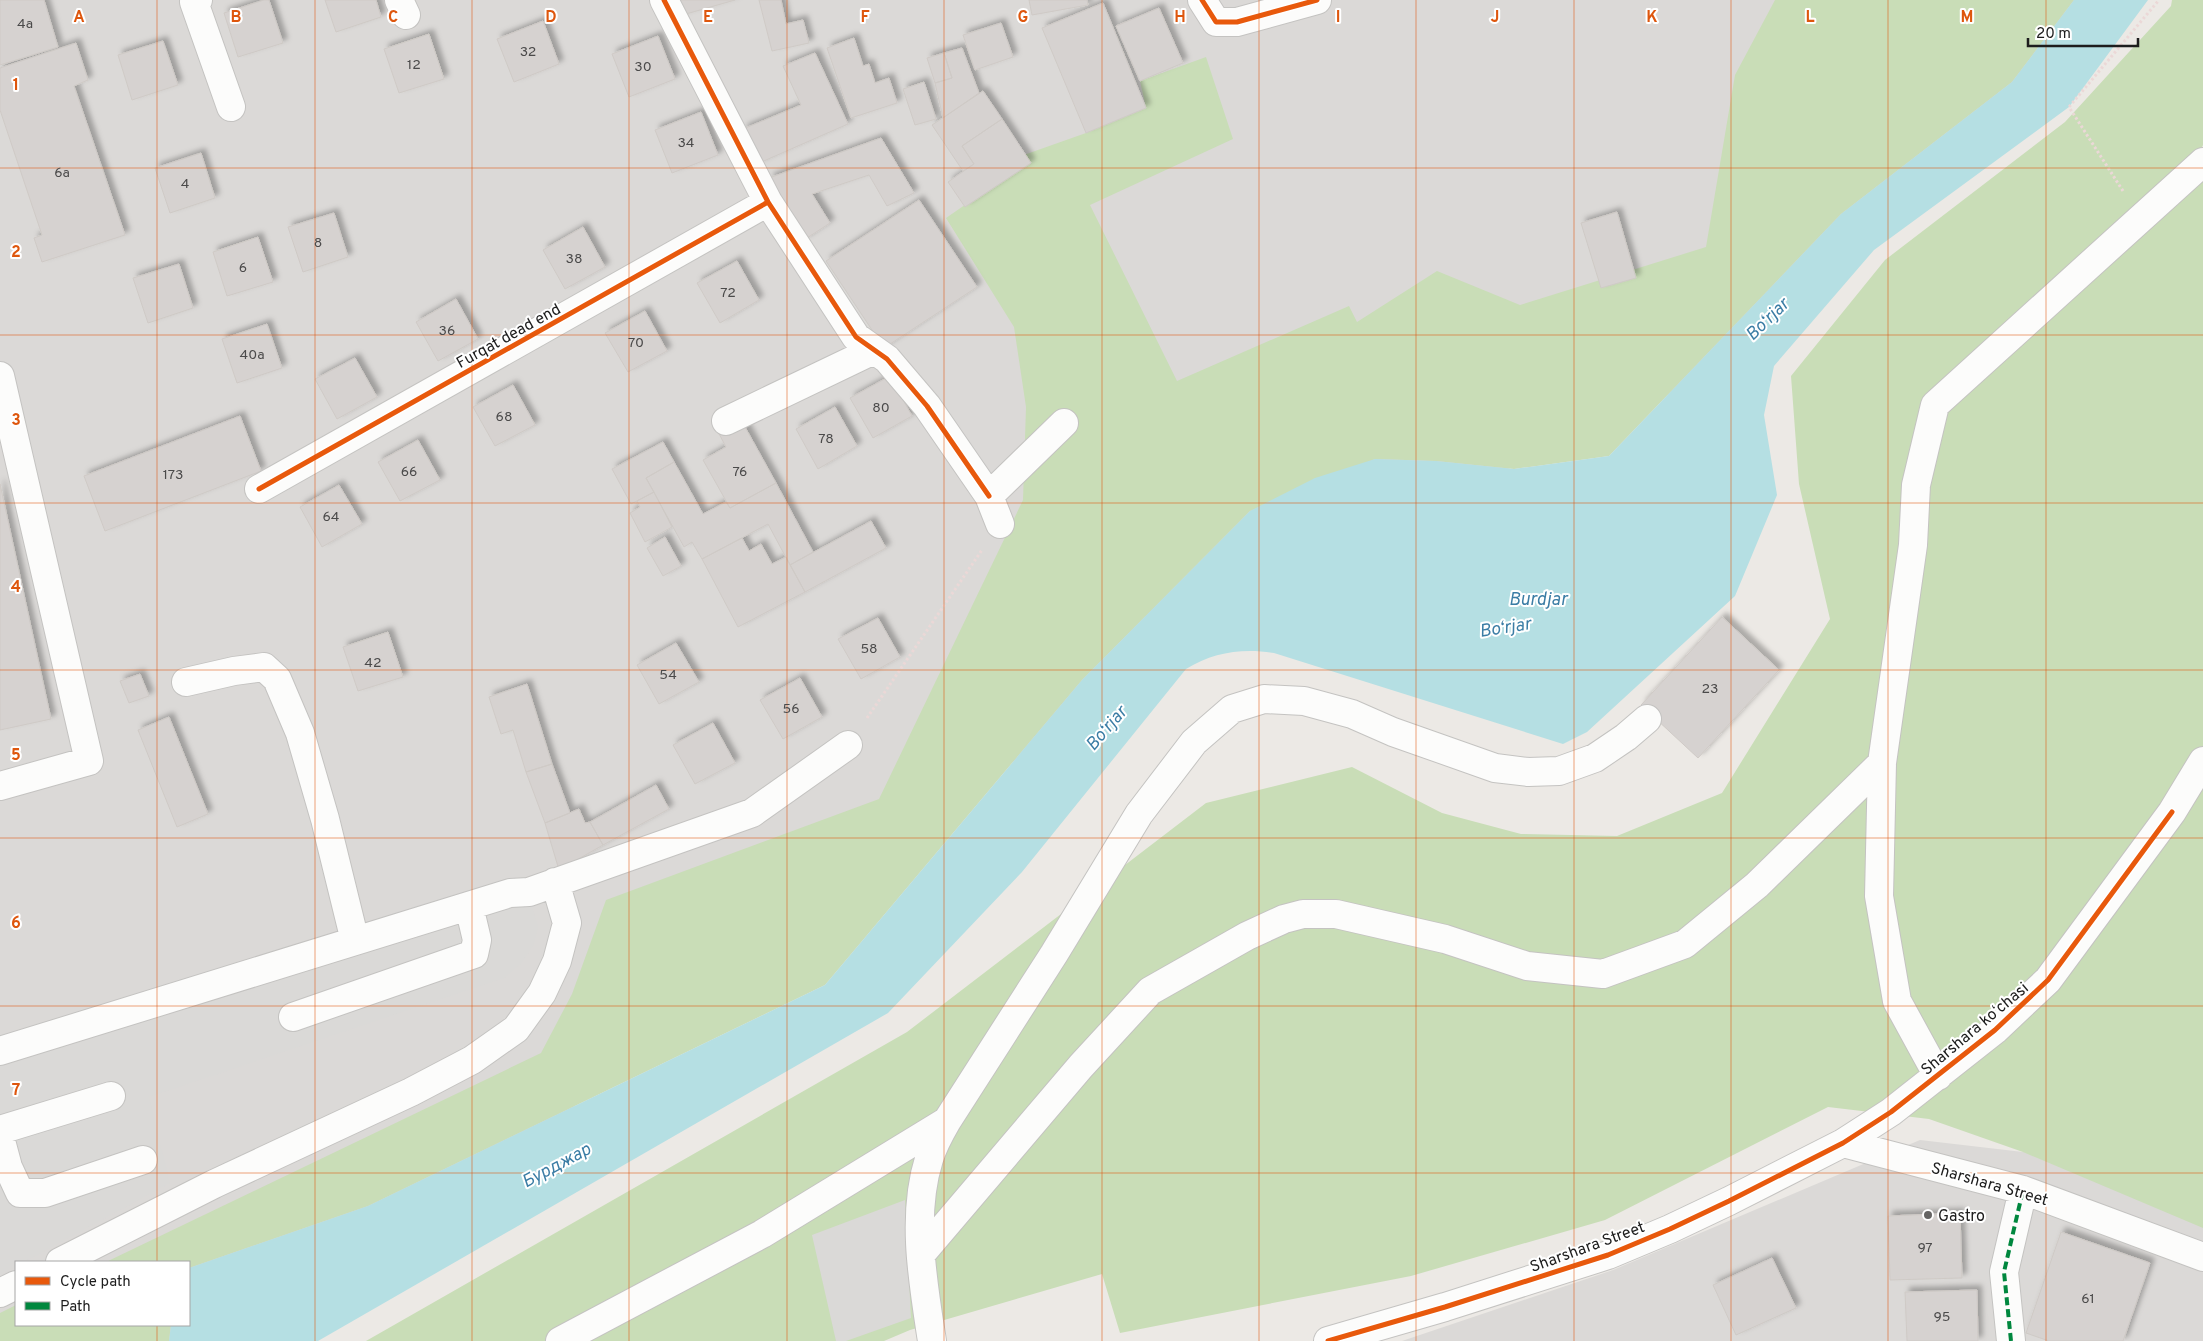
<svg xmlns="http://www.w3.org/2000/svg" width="2203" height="1341" font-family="Overpass,sans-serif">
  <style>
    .residential { fill: #dbd9d7; fill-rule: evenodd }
    .forest { fill: #c9ddb7 }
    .parking { fill: #dad9d7 }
    .water { fill: #b5dfe3 }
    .building { fill: #d6d2d0; stroke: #cfcac6; filter: url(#shadow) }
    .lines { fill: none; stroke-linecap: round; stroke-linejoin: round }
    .minor-casing { stroke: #c4c3c1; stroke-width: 30 }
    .path { stroke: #ebd8d7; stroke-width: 3; stroke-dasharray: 2.5 2.5; stroke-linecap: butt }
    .minor { stroke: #fcfcfb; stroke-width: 28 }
    .quiet { stroke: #00873e; stroke-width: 4; stroke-dasharray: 8 4; stroke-linecap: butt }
    .cycleway-casing { stroke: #fff; stroke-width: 8 }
    .cycleway { stroke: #e8590c; stroke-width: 5 }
    .grid { fill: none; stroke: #de560d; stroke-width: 1; stroke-opacity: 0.55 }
    .poi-dot { fill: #656463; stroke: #fff; stroke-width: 2 }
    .labels { text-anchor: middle; stroke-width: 4; stroke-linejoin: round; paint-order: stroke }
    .number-label { font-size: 14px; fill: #4b4a4a }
    .street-label { font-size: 16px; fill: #1d1d1d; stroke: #fff }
    .poi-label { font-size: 16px; fill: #1d1d1d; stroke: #fff; text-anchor: start }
    .water-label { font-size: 18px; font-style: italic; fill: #3b7da5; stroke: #fff }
    .grid-label { font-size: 16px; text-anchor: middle; font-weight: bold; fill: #de560d; stroke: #fff; stroke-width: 4; stroke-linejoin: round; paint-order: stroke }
  </style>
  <defs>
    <filter id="shadow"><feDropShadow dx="4.5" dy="-4.5" stdDeviation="2.5" flood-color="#0004"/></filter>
  </defs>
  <rect width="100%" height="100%" fill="#ece9e5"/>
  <path class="residential" d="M0 0H2102L1707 377 1212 606 275 1341H0ZM16 1262H189V1325H16Z
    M2203 920V1341H1402L1613 1270 1920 1140 2023 1152Z"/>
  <path class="forest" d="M1775 0H2074L2012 82 1841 214 1609 456 1514 469 1436 461 1375 459 1250 511 1082 680 825 985 368 1206 189 1268V1262H106L541 1053 572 994 606 900 879 799 1023 500 1026 407 1014 327 946 218 998 182 1001 163 1086 133 1146 108 1140 81 1206 57 1233 139 1090 205 1177 381 1349 306 1357 322 1437 271 1520 305 1706 247 1735 75Z
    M2172 0H2203V145L2201 149 2203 150V1228L2023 1152 1929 1119 1828 1107 1605 1220 1411 1276 1120 1333 1102 1274 910 1330 884 1341H366L907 1032 1206 803 1352 767 1442 813 1521 834 1617 836 1722 793 1830 619 1799 484 1791 376 1885 260 2065 122 2171 6Z
    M16 1305V1325H171L169 1341H0V1313Z"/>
  <path class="parking" d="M529 895 538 927 533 946 520 965 504 978 149 1097 170 1183 24 1262H16V1266L0 1275V1052Z
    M905 1200 911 1318 846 1341H836L812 1235Z"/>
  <path class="water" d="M2074 0H2148L2069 107 1874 250 1774 366 1764 415 1777 495 1735 596 1587 732 1563 744 1274 653C1243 648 1213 652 1186 669L1022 872 888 1013 318 1341H169L171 1325H189V1268L368 1206 825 985 1082 680 1250 511 1315 478 1375 459 1436 461 1514 469 1609 456 1841 214 2012 82Z"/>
  <path class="building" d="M0 0H44L58 47 0 65Z
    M264 0H269L283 43 238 57 224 13Z
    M325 0H376L381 17 336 32Z
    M674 0H735L679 16Z
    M759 0H781L786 24 803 20 809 43 772 51Z
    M1029 0H1087L1088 5 1032 15Z
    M1103 3 1146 108 1086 133 1042 28Z
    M1159 8 1183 63 1140 81 1116 26Z
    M543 21 559 64 514 82 497 39Z
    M1001 23 1013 57 975 70 963 35Z
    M429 34 444 79 399 93 384 49Z
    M658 36 675 79 629 97 612 54Z
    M854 38 863 66 869 64 875 83 889 78 897 103 851 118 827 48Z
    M163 41 178 85 132 100 118 55Z
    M76 43 88 80 74 86 125 235 42 262 34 238 42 235 0 110V68Z
    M962 48 979 93 943 118 935 83 952 78 944 53Z
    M815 53 848 124 757 164 743 129 801 105 783 66Z
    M944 53 952 78 935 83 927 58Z
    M924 82 936 119 915 125 903 89Z
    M983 91 1002 119 962 146 974 164 963 171 932 125Z
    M701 112 718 155 672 173 655 130Z
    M1002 119 1031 163 965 207 948 182 974 164 962 146Z
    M881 138 914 193 887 206 869 175 812 194 830 223 804 240 769 178Z
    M201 153 215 198 170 213 155 168Z
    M919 200 977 287 884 348 826 261Z
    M1617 212 1636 278 1601 288 1581 223Z
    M334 213 348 257 303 272 288 227Z
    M583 227 605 267 565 289 543 250Z
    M258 237 273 282 227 296 213 252Z
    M737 261 759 300 720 323 697 283Z
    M179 264 193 308 148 323 133 278Z
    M456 299 478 339 438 361 416 322Z
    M645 311 667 351 628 372 605 333Z
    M267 324 282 368 237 383 222 339Z
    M355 358 377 397 337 419 315 379Z
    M890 376 912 416 873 438 850 398Z
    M513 385 535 425 495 446 473 407Z
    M835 407 857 446 818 469 796 429Z
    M240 416 261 471 105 531 84 476Z
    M740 418 776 483 730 508 703 460 726 447 717 430Z
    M418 440 440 480 400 501 378 462Z
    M663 442 674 462 646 478 654 492 631 504 612 469Z
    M674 462 703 514 726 502 730 508 776 483 813 552 790 565 768 524 702 559 692 542 684 547 646 478Z
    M0 484 51 719 0 730Z
    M339 485 362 524 322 547 300 507Z
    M654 492 672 527 645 542 630 513 640 507 637 501Z
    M871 521 886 548 805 592 790 565Z
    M665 537 681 566 663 576 647 548Z
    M742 538 749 551 761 544 772 564 786 557 805 592 738 627 702 559Z
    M1722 617 1779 670 1698 758 1641 705Z
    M878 618 900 657 861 679 838 639Z
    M388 632 403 677 358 691 343 647Z
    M676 643 699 682 659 704 637 665Z
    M140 674 149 696 129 703 120 681Z
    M800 678 822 717 783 739 760 700Z
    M527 684 552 764 526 772 513 730 501 734 489 697Z
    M169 717 208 814 177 827 138 730Z
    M713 723 735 763 695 784 673 745Z
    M552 764 570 813 545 823 526 772Z
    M656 785 669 809 603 845 590 822Z
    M579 809 585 823 590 822 603 845 559 870 545 823Z
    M1960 1213 1962 1278 1890 1280 1888 1216Z
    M2061 1232 2150 1263 2123 1341H2049L2026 1333Z
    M1772 1258 1796 1308 1736 1335 1713 1285Z
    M1977 1290 1978 1341H1907L1905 1292Z"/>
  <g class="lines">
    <defs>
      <path id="minor" d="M198 0 194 2 231 107
        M399 0 406 15
        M664 0 768 202 856 337 887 359 927 406 989 496
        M1202 0 1216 22H1237L1317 0
        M0 376 89 761 0 786
        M726 421 874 350
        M259 489 768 202
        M1000 524 989 496 1064 423
        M186 682 234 671 264 667 277 679 300 733 325 819 355 941
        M1882 763 1879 896 1897 1001 1938 1076
        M293 1017 474 954 477 940 469 906
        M0 1051 510 893 529 892 752 813 848 745
        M0 1130 111 1096
        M0 1137 8 1167 20 1193H45L143 1160
        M1843 1143 2023 1190 2203 1257
        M922 1253 1081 1066 1150 991 1247 936 1284 919 1303 914H1336L1445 939 1527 966 1603 974 1685 944 1757 885 1882 763 1913 545 1916 485 1935 405 2203 162
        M60 1262 214 1184 411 1092 472 1060 516 1029 542 993 557 961 567 923 555 882
        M0 1293 16 1285
        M560 1341 762 1234 947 1121
        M932 1341C923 1283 911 1216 929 1159 933 1146 940 1133 947 1121L1054 954 1139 814 1194 742 1232 709 1264 699 1304 701 1352 714 1393 732 1495 768 1528 772 1559 771 1595 758 1626 737 1647 719
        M1328 1341 1445 1307 1608 1255 1670 1229 1729 1201 1843 1143 1891 1112 1995 1030 2048 980 2172 812 2203 761
        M2011 1341 2004 1272 2023 1190"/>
    </defs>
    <use href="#minor" class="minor-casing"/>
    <path class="path" d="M2123 191 2069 107 2159 0
      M867 718 982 550"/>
    <use href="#minor" class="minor"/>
    <path class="quiet" d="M2011 1341 2004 1272 2023 1190"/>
    <defs>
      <path id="cycleway" d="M664 0 768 202 856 337 887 359 927 406 989 496
        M1202 0 1216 22H1237L1317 0
        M259 489 768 202
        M1328 1341 1445 1307 1608 1255 1670 1229 1729 1201 1843 1143 1891 1112 1995 1030 2048 980 2172 812"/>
    </defs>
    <use href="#cycleway" class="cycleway-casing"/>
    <use href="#cycleway" class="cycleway"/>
  </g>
  <path class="grid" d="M157 0V1262M315 0V1341M472 0V1341M629 0V1341M787 0V1341M944 0V1341M1102 0V1341M1259 0V1341M1416 0V1341M1574 0V1341M1731 0V1341M1888 0V1341M2046 0V1341M0 168H2203M0 335H2203M0 503H2203M0 670H2203M0 838H2203M0 1006H2203M0 1173H2203M157 1325V1341"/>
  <circle class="poi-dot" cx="1928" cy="1215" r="5"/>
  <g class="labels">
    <g class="number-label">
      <text x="25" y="28">4a</text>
      <text x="528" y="56">32</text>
      <text x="414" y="69">12</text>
      <text x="643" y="71">30</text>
      <text x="686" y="147">34</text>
      <text x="62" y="177">6a</text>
      <text x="185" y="188">4</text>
      <text x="318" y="247">8</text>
      <text x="574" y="263">38</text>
      <text x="243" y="272">6</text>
      <text x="728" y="297">72</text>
      <text x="447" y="335">36</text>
      <text x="636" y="347">70</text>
      <text x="252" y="359">40a</text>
      <text x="881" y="412">80</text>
      <text x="504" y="421">68</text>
      <text x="826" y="443">78</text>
      <text x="409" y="476">66</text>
      <text x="740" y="476">76</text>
      <text x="173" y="479">173</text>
      <text x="331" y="521">64</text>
      <text x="869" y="653">58</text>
      <text x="373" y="667">42</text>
      <text x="668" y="679">54</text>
      <text x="1710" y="693">23</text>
      <text x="791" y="713">56</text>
      <text x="1925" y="1252">97</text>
      <text x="2088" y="1303">61</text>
      <text x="1942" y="1321">95</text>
    </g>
    <g class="street-label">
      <text transform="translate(508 335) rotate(-29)" y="6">Furqat dead end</text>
      <text transform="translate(1974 1028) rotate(-40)" y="6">Sharshara koʻchasi</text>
      <text transform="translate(1990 1183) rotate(16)" y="6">Sharshara Street</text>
      <text transform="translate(1587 1246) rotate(-20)" y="6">Sharshara Street</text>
    </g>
    <g class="poi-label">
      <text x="1938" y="1221">Gastro</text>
    </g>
    <g class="water-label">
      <text transform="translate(1767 319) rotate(-44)" y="6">Bo‘rjar</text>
      <text x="1538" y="605">Burdjar</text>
      <text transform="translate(1505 627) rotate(-9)" y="6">Bo‘rjar</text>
      <text transform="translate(1106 728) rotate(-49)" y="6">Bo‘rjar</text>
      <text transform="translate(556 1165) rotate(-28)" y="6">Бурджар</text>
    </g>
  </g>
  <g class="grid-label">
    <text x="79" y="22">A</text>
    <text x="236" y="22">B</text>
    <text x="393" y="22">C</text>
    <text x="551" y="22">D</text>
    <text x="708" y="22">E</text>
    <text x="865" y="22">F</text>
    <text x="1023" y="22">G</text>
    <text x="1180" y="22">H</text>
    <text x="1338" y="22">I</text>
    <text x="1495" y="22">J</text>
    <text x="1652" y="22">K</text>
    <text x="1810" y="22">L</text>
    <text x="1967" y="22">M</text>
    <text x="16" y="90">1</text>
    <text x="16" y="257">2</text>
    <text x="16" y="425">3</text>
    <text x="16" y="592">4</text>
    <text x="16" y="760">5</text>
    <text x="16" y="928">6</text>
    <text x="16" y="1095">7</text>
  </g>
  <rect x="15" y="1261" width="175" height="65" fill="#ffffff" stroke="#a5a5a5"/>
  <rect x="25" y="1277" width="25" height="8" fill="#e8590c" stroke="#a5a5a5"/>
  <text x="60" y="1286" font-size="15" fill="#1d1d1d">Cycle path</text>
  <rect x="25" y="1302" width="25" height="8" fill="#00873e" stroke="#a5a5a5"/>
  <text x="60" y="1311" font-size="15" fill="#1d1d1d">Path</text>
  <path d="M2028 38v8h110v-8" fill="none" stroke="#1d1d1d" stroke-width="2.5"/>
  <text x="2036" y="38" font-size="15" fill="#1d1d1d" stroke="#ffffff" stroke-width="4" paint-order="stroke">20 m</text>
</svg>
